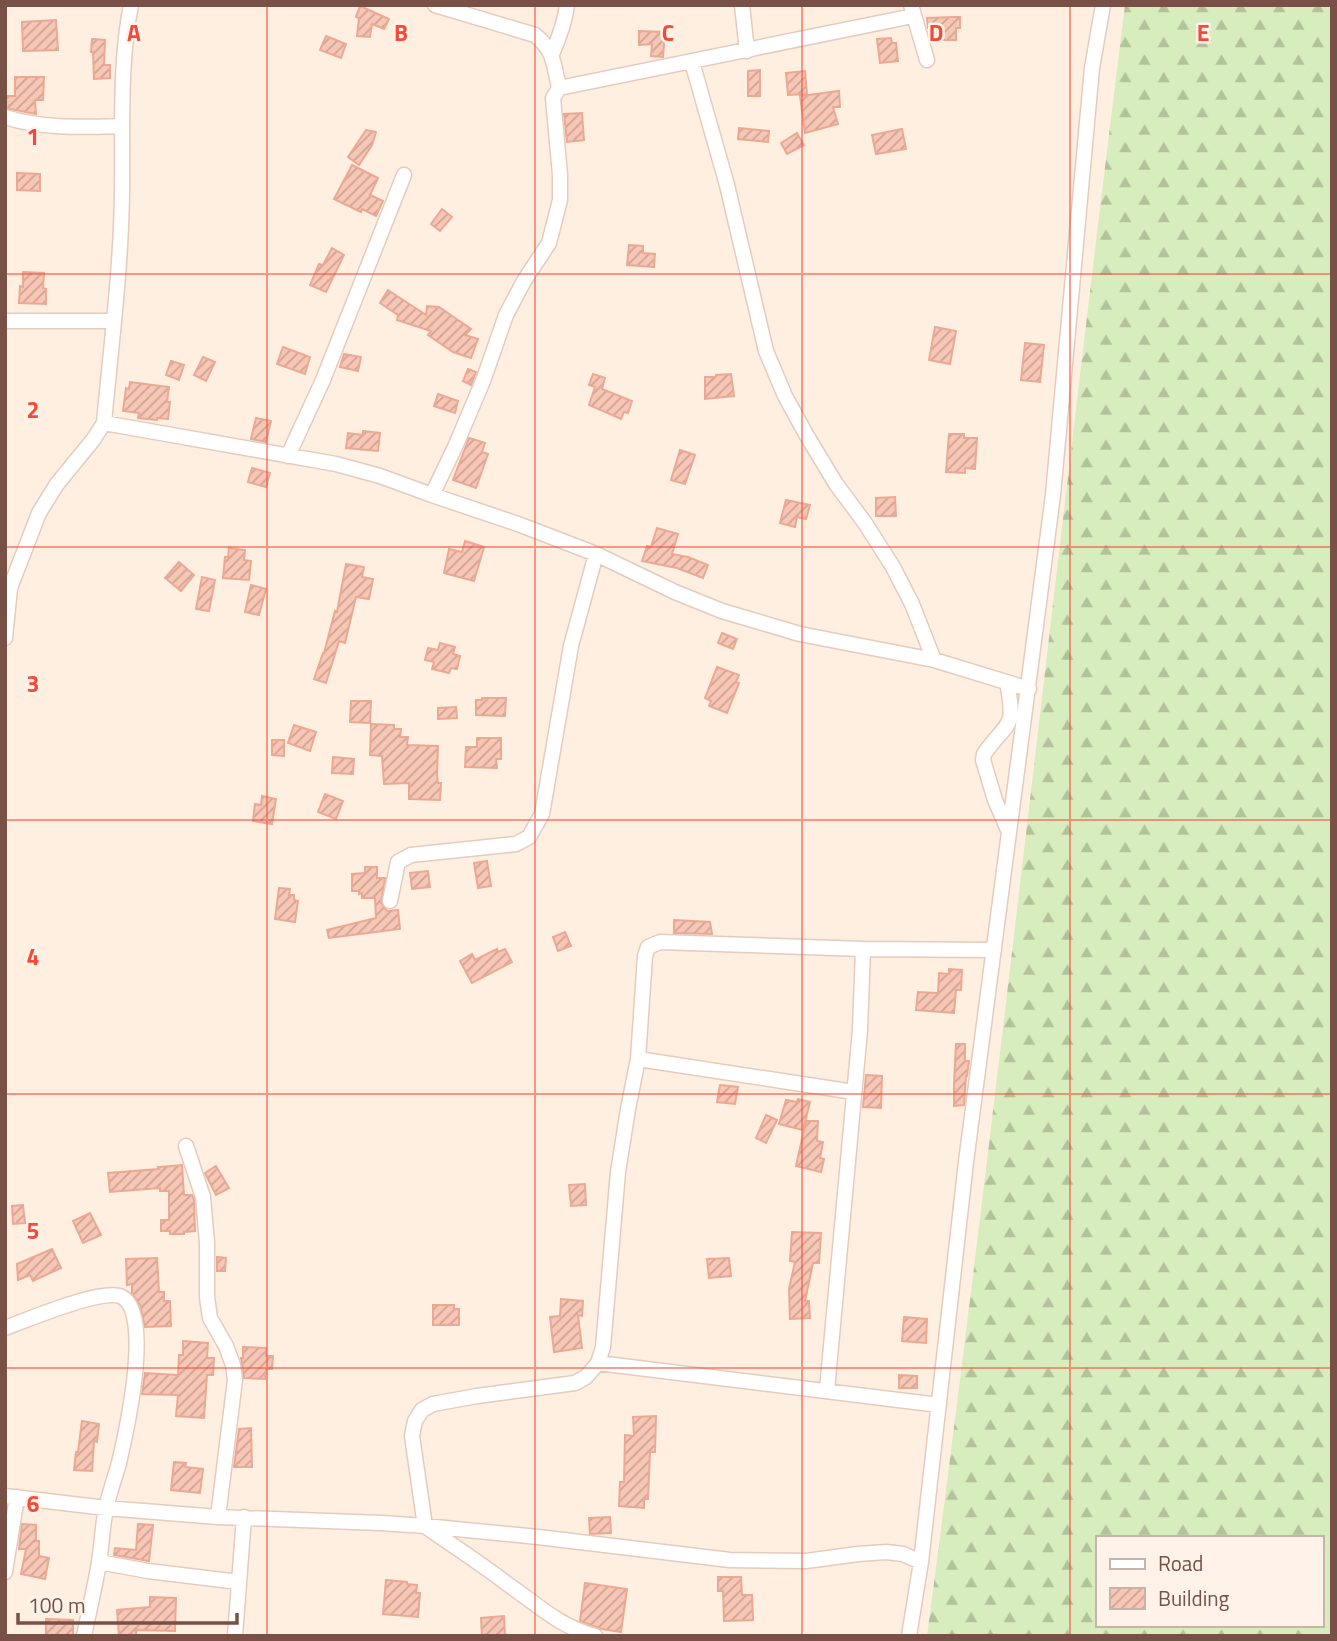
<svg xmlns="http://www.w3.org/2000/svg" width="1337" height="1641" font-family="'Titillium Web',sans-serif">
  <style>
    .forest { fill: url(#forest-firs); fill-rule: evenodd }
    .building { fill: url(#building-hatch); stroke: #eba994; stroke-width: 2 }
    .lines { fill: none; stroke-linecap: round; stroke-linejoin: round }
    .street-casing { stroke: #e5cbbe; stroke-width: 17 }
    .street { stroke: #fff; stroke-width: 14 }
    .grid { fill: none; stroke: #f54a39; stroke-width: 2; stroke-opacity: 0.55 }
    .grid-label { font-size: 23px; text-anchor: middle; font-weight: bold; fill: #f54a39; stroke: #fff3e9; stroke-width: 5; stroke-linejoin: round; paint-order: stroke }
  </style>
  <defs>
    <pattern id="forest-firs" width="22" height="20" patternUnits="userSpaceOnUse" patternTransform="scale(1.75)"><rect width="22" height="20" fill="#d7edbd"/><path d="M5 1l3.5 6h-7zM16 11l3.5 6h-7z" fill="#b3c29b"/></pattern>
    <pattern id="building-hatch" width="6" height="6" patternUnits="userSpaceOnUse" patternTransform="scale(1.75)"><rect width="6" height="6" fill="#f7c6b5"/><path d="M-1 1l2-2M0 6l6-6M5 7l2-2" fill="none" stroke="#cda395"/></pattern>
  </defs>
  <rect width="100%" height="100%" fill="#feefe0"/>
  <path class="forest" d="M1125 5H1332V1636H927C999 1093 1057 549 1125 5ZM1097 1538H1321V1625H1097Z"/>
  <path class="building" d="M360 6 389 19 384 29 372 24 370 37 357 36 359 18 356 17Z
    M954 17H960V28H956V40H931V28H928L927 18Z
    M56 20 58 50 23 51 22 22Z
    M639 31 665 32 663 57 651 56 652 44 639 45Z
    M326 36 346 44 341 58 320 50Z
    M891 38 892 43H896L898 61 880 63 877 39Z
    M92 39 105 40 104 65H110V78L94 79 93 52H91Z
    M760 70V96H748V71Z
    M805 71 807 94 788 95 786 73Z
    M15 77H44L43 100H35L36 114 5 108V96H15Z
    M839 91 840 107H833L838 124 805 133 800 96Z
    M582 113 584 140 567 142 564 114Z
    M739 128 769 131 768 142 738 139Z
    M902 129 906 149 876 154 872 135Z
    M366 130 376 132 372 145 359 165 348 157Z
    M797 133 804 145 787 154 781 143Z
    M352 165 378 178 370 195 383 201 376 216 362 209 361 212 334 199Z
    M17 173 40 174V191L17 190Z
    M442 209 452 217 440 231 431 224Z
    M629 245 643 246V253L655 254 654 267 627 265Z
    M332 248 344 255 326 292 310 285 319 264 323 265Z
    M23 272 44 273 43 288 46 289V304L19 303 20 286 23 287Z
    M388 290 426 315 427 306 439 307 471 329 465 335 478 339 471 358 453 352 428 335 431 331 397 320 398 315 380 303Z
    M935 327 956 331 950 364 929 360Z
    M1025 343 1044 345 1040 382 1021 380Z
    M283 347 310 357 305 374 277 364Z
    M344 354 361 357 358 371 340 367Z
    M203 357 215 362 206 381 194 375Z
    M171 361 184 365 179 380 166 375Z
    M468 369 476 372 471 385 463 381Z
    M593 374 605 378 602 389 632 401 628 413 624 412 621 419 589 405 595 387 589 385Z
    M731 374 734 396 705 399V377H716V375Z
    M130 382 169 387 167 402H170L168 419 157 418V420L138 418 139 413 123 411 126 388 129 389Z
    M438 394 458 401 455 413 434 406Z
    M256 418 271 421 266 442 251 439Z
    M363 431 380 433 378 451 346 448 348 433 363 435Z
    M949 434H964V438H977L975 469 965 468V473L946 472Z
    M469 438 485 443 482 452 488 454 476 488 453 480Z
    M680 450 695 455 685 484 671 480Z
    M252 468 270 473 266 487 248 482Z
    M895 497 896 516H876V498Z
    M786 500 810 505 806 519 797 517 795 527 780 523Z
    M657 528 678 534 672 554 688 557 708 565 703 578 677 568 642 561 647 546 651 547Z
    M465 541 484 547 474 581 444 573 449 549 462 552Z
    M229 548 245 550 244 560 251 561 249 580 223 578 225 557H228Z
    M179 562 194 575 181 591 165 578Z
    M346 564 364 567 362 577 373 579 369 599 356 597 345 643 339 641 326 683 314 679 323 653H324L335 611 337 612Z
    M202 577 215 580 209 611 196 609Z
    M251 585 266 589 259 615 245 612Z
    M722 633 737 639 733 649 718 643Z
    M440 643 455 647 453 654 460 656 457 669 451 668 449 673 432 669 434 662 425 660 428 648 438 650Z
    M717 667 739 675 736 682 739 683 727 713 709 706 711 701 705 698Z
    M482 698H506L505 716 476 715V700H482Z
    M351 701H371L370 723 350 722Z
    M456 707 457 718 438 719V708Z
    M371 724 394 725V729H401L400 737H408L407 745 438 746 437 775 438 783H441L440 800 409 799V783L384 784 382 756 370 755Z
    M294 725 316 732 310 751 288 743Z
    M477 738H501V759H496L497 768 465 767 466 747H477Z
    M272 740H284V756L272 755Z
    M333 757 354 759 353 774 332 773Z
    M325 794 343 801 336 819 318 812Z
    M262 796 276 799 272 824 253 821 255 804 261 805Z
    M487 861 491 886 478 888 474 863Z
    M365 867H377V878H385L381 903 387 911 398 910 400 929 329 938 327 930 376 918 375 898H362V893L359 894V891H352V874L365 873Z
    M428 871 430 887 412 889 410 873Z
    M279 888 290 889 289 895H294V900L298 901 295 922 275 919Z
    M674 920 710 922 712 934 674 933Z
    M565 932 571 946 558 951 553 937Z
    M497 949 498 952 505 949 512 962 472 983 460 961 472 954 475 960Z
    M949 969 962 970 961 990H956L954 1013 916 1010 918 992 938 993 939 973 949 974Z
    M956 1044H965V1061H969L967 1076H966L964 1105 954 1106V1084Z
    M866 1075 882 1076 881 1108 863 1107Z
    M720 1085 738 1087 735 1104 717 1102Z
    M798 1099 810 1102 803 1130 779 1124 786 1100 797 1102Z
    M766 1115 777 1120 766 1143 756 1138Z
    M806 1121H818L817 1141 823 1142 820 1158 824 1159 821 1172 796 1166Z
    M182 1165 184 1195H192L194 1199 195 1231 184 1232V1234H170V1231H161V1220H169V1191H160V1188L110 1192 108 1173 159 1169 158 1167Z
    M216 1166 229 1188 216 1195 205 1173Z
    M585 1184 586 1205 571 1206 569 1185Z
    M23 1205 25 1223 13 1224 12 1206Z
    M90 1213 101 1235 83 1243 73 1221Z
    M792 1232 821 1233 819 1263H813L805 1301H809L810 1318 790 1319 789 1289 795 1262 790 1261Z
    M52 1249 61 1268 33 1281 30 1275 18 1280 17 1264Z
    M217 1257 226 1258 225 1271H217Z
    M157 1258 159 1292H164V1301H170L171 1326 145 1327 140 1305 132 1294V1284L127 1285 126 1259Z
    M729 1258 731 1276 709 1278 707 1259Z
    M561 1299 583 1301 582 1316 578 1315 582 1348 554 1352 550 1317 560 1316Z
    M433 1305H454V1309H459V1325H433Z
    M904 1317 927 1319 926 1343 902 1341Z
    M183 1341 208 1343 207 1358H214L213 1375H207L204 1418 176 1416 178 1395 142 1394 145 1373 178 1375 179 1355H183Z
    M243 1347 266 1348V1356H273L272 1369H266L265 1379 244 1378 241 1358H243Z
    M899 1375 917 1376V1388H899Z
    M656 1416 655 1452H650L648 1499H644V1508L619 1506 620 1482H624L625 1435 634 1436 633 1417Z
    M82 1421 99 1424 97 1442 94 1441 92 1471 74 1470 76 1452H78Z
    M251 1428 252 1467H234L239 1429Z
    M174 1462 186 1463 185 1467 203 1469 200 1493 171 1490Z
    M610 1517 611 1533 590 1534 589 1518Z
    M22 1524 36 1525V1541H39V1556L49 1558 45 1579 21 1574 26 1549H19Z
    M138 1524 153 1525 149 1561 114 1555 115 1548 136 1550Z
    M718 1577H741L742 1595H752L753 1620 724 1621 723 1591H718Z
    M386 1580 407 1582V1584L417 1585 416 1593H420L418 1617 383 1614Z
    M585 1583 627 1589 621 1632 602 1629 580 1621Z
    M150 1597 176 1598 175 1631 136 1630V1636H119L117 1610 150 1607Z
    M504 1616 505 1636H482L481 1618Z
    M46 1619 73 1620V1636H46Z"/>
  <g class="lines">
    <defs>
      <path id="street" d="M435 5 535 35C554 50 554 65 559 88
        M742 5 747 51
        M911 5 927 60
        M552 54C559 38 565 23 567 5
        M692 62 727 185 766 351 785 396 807 436 836 484 865 523 893 567 912 604 934 660
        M5 117C42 129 84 127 122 126
        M5 321H114
        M104 423 336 464 380 476 432 495 518 524 596 554 675 592 722 611 800 634 934 660 1029 689
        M288 456 323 380 404 175
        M432 495 455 447 483 381 506 315 524 281 549 243 560 200V175L553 98 559 88 913 16
        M5 638 10 588 39 513 57 484 93 440 104 423C111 346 121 270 122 193 123 133 119 64 131 5
        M1007 682C1016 730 1009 719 984 754L983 760 995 800 1008 830
        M390 901 398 862 411 855 516 844 529 837 542 814 571 646 596 554
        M638 1059 854 1092
        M186 1146 203 1197 207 1243V1297L210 1318 226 1346 233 1365 235 1380 218 1517
        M5 1328C27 1320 104 1287 122 1297 153 1314 126 1433 119 1463 115 1478 109 1493 106 1509 102 1527 102 1545 99 1562 95 1587 89 1611 84 1636
        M598 1363 939 1405
        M827 1390 860 1030 863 949
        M5 1496 106 1508 218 1517 381 1523 425 1526 538 1537 730 1560 806 1561 858 1554 886 1552 903 1554 921 1562
        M99 1562 148 1571 239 1582
        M5 1572 17 1497
        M235 1636 244 1517
        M595 1636C558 1626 537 1604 506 1583 480 1563 452 1545 425 1526L412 1436 415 1421 422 1410 433 1404 477 1396 575 1383 586 1377 598 1363 603 1347 618 1172 628 1109 638 1059 645 956 648 947 660 942 863 949 994 950
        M909 1636 921 1562 966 1162 1053 495 1092 68 1103 5"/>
    </defs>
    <use href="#street" class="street-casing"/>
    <use href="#street" class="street"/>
  </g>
  <path class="grid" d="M267 5V1636M535 5V1636M802 5V1636M1070 5V1636M5 274H1332M5 547H1332M5 820H1332M5 1094H1332M5 1368H1332"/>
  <g class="grid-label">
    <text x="134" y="41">A</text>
    <text x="401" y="41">B</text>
    <text x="668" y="41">C</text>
    <text x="936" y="41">D</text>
    <text x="1203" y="41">E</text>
    <text x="33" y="145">1</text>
    <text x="33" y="418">2</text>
    <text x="33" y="692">3</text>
    <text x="33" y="965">4</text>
    <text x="33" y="1239">5</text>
    <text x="33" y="1512">6</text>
  </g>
  <rect width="1337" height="1641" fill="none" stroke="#785045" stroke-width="14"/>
  <rect x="1096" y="1536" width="228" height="91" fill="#fff3e9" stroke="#c9b2a7" stroke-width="2"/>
  <rect x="1110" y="1559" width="35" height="10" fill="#ffffff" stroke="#c9b2a7" stroke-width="2"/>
  <text x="1158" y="1571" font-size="21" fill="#785045">Road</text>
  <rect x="1110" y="1588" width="35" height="21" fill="url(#building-hatch)" stroke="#c9b2a7" stroke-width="2"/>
  <text x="1158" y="1606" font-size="21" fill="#785045">Building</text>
  <path d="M18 1613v10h219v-10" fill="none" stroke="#785045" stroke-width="3.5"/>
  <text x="28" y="1613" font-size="21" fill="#785045" stroke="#fff3e9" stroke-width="5" paint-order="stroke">100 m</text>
</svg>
